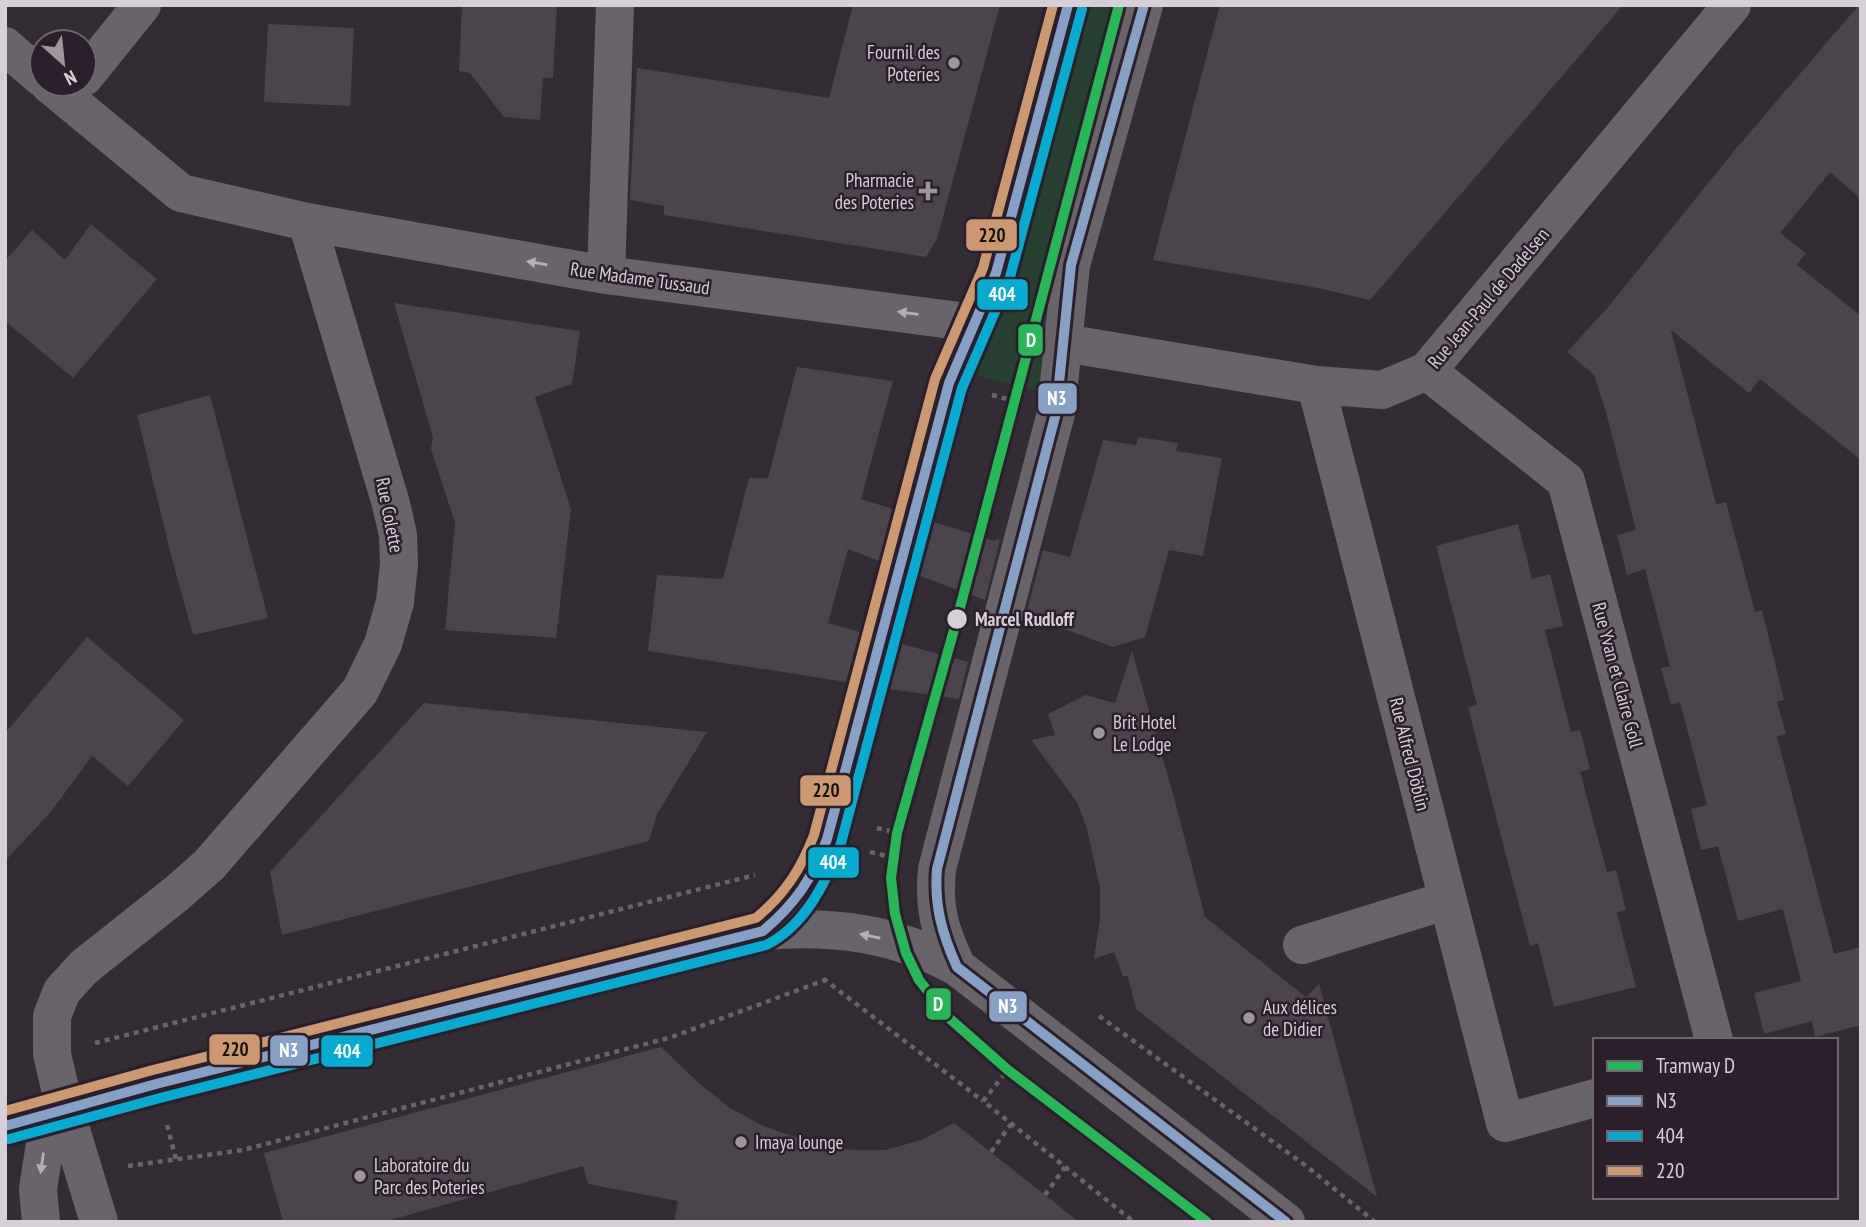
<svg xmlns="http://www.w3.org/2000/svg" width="1866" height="1227" font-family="'PT Sans Narrow',sans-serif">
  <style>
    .green { fill: #274031 }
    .building { fill: #4c444d }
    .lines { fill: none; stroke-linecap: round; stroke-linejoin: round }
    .path { stroke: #69636a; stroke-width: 4.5; stroke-dasharray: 5 5; stroke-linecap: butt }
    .minor { stroke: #69646a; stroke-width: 38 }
    .bus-1-casing { stroke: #2b1f2c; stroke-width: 16 }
    .bus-2-casing { stroke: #2b1f2c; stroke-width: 16 }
    .bus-3-casing { stroke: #2b1f2c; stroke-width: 16 }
    .bus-1 { stroke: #87a0c5; stroke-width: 10 }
    .bus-2 { stroke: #06acd0; stroke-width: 10 }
    .bus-3 { stroke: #cd976f; stroke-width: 10 }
    .tram-1-casing { stroke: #2b1f2c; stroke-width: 16 }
    .tram-1 { stroke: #26b857; stroke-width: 10 }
    .oneway { fill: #b6afb7 }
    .poi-dot { fill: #9e969f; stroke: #2b1f2c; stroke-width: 2.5 }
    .stop-dot { fill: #d7cfd8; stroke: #2b1f2c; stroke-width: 2.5 }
    .labels { text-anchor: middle; stroke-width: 5; stroke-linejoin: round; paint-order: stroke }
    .poi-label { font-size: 19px; fill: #d7cfd8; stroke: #2b1f2c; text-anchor: start }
    .street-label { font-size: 19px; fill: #d7cfd8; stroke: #2b1f2c }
    .stop-label { font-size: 19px; font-weight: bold; fill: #d7cfd8; stroke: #2b1f2c; text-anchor: start }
    .line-badge { stroke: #2b1f2c; stroke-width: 2.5 }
    .badge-label { font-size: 19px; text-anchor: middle; font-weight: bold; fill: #fff }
    .pale-badge-label { font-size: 19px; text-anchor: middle; font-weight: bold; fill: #111 }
  </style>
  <rect width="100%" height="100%" fill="#332c34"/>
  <path class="green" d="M1080 5H1135L1047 393 965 373Z"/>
  <path class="building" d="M462 5H557L553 78H543L540 120 504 117 470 73 459 71Z
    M853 5H1000L937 239 926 257 664 215V206L630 200 637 68 829 98Z
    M1220 5H1623L1370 300 1318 288 1153 260Z
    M1859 5 1861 199 1830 172 1780 233 1806 253 1797 265 1861 316V460L1760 379 1749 393 1671 330 1716 504 1726 502 1755 612 1762 610 1784 700 1777 702 1786 734 1777 737 1834 954 1861 947V1025L1815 1037 1812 1021 1764 1034 1754 993 1801 981 1783 909 1738 921 1718 846 1701 850 1691 809 1707 805 1680 702 1671 705 1661 668 1670 666 1645 569 1627 575 1622 554 1617 535 1636 530 1606 412 1594 375 1567 352 1609 306 1734 151Z
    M268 24 354 28 350 106 264 102Z
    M91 224 157 279 73 378 5 321V261L32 230 65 260Z
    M394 303 580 331 572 384 535 397 571 509 556 638 445 630 455 523 431 449 433 437Z
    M797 367 893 381 861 499 893 509 879 561 848 549 828 623 860 632 846 682 648 651 657 575 723 579 749 478H768Z
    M210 395 268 618 193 635 171 555 137 415Z
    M1138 437 1178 443 1176 451 1222 458 1203 556 1169 550 1145 637 1113 647 1026 615 1043 550 1070 557 1103 440 1136 445Z
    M934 522 995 541V539L1000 540 985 600 920 576Z
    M1518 524 1532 579 1550 574 1558 605 1563 626 1545 630 1571 732 1580 730 1585 749 1590 769 1580 772 1607 872 1616 870 1626 910 1617 913 1636 987 1554 1007 1538 943 1530 946 1504 848 1468 707 1477 705 1436 546Z
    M87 637 184 720 128 786 92 756 50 813 5 861V733Z
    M902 644 968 662 959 699 890 689Z
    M1132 651 1175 801 1205 917 1306 997 1319 984 1377 1197 1136 1009 1128 976H1123L1114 952 1094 959 1100 918V888L1087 829 1077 802 1031 740 1055 735 1048 714 1085 695 1115 703Z
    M424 703 707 732 657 814 649 841 282 935 270 872Z
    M661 1047 699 1083 730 1108 763 1126 813 1143 851 1150H886L921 1140 954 1123 1079 1222H674L678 1201 588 1184 583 1166 383 1222H283L264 1153Z"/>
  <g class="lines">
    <path class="path" d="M992 395 1014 401
      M877 828 899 833
      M870 852 895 858
      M826 978 825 980 983 1101
      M1099 1016 1305 1165 1375 1222
      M95 1043 755 875
      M1011 1066 983 1101 1134 1222
      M167 1125 176 1159
      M991 1152 1011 1124
      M128 1166 243 1150 672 1037 825 980
      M1045 1195 1065 1167"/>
    <path class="minor" d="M5 46 42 78
      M84 77 142 5
      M49 84 181 193 307 222 391 504 398 535 399 564 395 602 383 644 360 691 209 865 176 894 84 967 62 991 52 1016V1054L65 1110 99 1222
      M307 222 606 275 975 323
      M606 275 615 5
      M1064 343 1316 385 1382 390 1427 371 1732 5
      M1427 371 1566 481 1714 1040
      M1316 385 1505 1123 1595 1098
      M763 931C800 901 811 884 827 839L949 383 996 273 1068 5
      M1302 945 1448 900
      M957 967C940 931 933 909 937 869L1056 413 1071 265 1144 5
      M5 1126 156 1084 763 931C833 925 895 933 957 967L1286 1222
      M41 1222 38 1189 45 1144 65 1110"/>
    <defs>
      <path id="bus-1" d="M1144 5 1071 265 1056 413 937 869C934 905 942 934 957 967L1286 1222
        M5 1126 156 1084 763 931C796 903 812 879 827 839L949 383 996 273 1068 5"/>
      <path id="bus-2" d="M9 1139 160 1098 766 945C805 926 827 881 841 843L962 388 1010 277 1082 9"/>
      <path id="bus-3" d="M5 1111 153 1070 756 918C785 894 801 869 814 835L935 379 983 268 1053 5"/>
    </defs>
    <use href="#bus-1" class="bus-1-casing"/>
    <use href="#bus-2" class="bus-2-casing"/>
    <use href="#bus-3" class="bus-3-casing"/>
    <use href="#bus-1" class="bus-1"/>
    <use href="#bus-2" class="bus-2"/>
    <use href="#bus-3" class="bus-3"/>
    <defs>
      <path id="tram-1" d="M1119 5 957 619 897 833 891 878 895 914 906 953 919 980 949 1018 1008 1070 1207 1222"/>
    </defs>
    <use href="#tram-1" class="tram-1-casing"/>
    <use href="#tram-1" class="tram-1"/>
  </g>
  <defs><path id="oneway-solid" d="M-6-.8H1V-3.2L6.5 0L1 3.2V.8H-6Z" transform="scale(1.75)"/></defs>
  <g class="oneway">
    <use href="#oneway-solid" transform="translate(537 263) rotate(-170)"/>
    <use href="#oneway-solid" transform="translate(908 313) rotate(-173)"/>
    <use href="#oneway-solid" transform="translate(870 936) rotate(-169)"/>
    <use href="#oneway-solid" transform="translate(42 1163) rotate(98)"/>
  </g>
  <g class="poi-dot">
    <circle cx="954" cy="63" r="7"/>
    <path d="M924.5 180.5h7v7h7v7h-7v7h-7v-7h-7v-7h7z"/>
    <circle cx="1099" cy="733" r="7"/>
    <circle cx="1249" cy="1018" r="7"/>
    <circle cx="741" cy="1142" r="7"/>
    <circle cx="360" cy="1176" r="7"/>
  </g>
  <circle class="stop-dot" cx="957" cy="619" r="11"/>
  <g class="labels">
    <g class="poi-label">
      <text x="940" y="59" text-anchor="end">Fournil des<tspan x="940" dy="22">Poteries</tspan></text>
      <text x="914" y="187" text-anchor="end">Pharmacie<tspan x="914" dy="22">des Poteries</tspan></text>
      <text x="1113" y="729">Brit Hotel<tspan x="1113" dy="22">Le Lodge</tspan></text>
      <text x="1263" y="1014">Aux délices<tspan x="1263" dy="22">de Didier</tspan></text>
      <text x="755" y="1149">Imaya lounge</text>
      <text x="374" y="1172">Laboratoire du<tspan x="374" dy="22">Parc des Poteries</tspan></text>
    </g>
    <g class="street-label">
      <text transform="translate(640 278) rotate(8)" y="7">Rue Madame Tussaud</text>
      <text transform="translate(1488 298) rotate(-50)" y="7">Rue Jean-Paul de Dadelsen</text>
      <text transform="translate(390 515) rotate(79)" y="7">Rue Colette</text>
      <text transform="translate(1618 675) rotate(75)" y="7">Rue Yvan et Claire Goll</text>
      <text transform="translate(1410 754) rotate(76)" y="7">Rue Alfred Döblin</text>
    </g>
    <g class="stop-label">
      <text x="975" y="626">Marcel Rudloff</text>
    </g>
  </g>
  <g class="line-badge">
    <rect x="965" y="218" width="53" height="34" rx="7" fill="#cd976f"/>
    <rect x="976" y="278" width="53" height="33" rx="7" fill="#06acd0"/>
    <rect x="1017" y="323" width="27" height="34" rx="7" fill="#26b857"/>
    <rect x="1037" y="382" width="41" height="33" rx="7" fill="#87a0c5"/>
    <rect x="799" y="774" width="53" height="33" rx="7" fill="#cd976f"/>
    <rect x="807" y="846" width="53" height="33" rx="7" fill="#06acd0"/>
    <rect x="925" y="987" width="27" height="34" rx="7" fill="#26b857"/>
    <rect x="988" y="990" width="40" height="33" rx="7" fill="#87a0c5"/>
    <rect x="208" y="1033" width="53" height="33" rx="7" fill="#cd976f"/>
    <rect x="269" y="1034" width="40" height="33" rx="7" fill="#87a0c5"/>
    <rect x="320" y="1034" width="54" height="34" rx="7" fill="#06acd0"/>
  </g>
  <g class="badge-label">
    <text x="1002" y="301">404</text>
    <text x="1031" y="347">D</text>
    <text x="1057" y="405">N3</text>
    <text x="833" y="869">404</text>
    <text x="938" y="1011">D</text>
    <text x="1008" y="1013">N3</text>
    <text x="289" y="1057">N3</text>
    <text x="347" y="1058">404</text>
  </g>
  <g class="pale-badge-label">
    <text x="992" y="242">220</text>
    <text x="826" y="797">220</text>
    <text x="235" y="1056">220</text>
  </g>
  <rect width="1866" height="1227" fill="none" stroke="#d7cfd8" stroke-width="14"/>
  <rect x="1593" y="1038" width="245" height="161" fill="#2b1f2c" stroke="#706571" stroke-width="2"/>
  <rect x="1607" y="1061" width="35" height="10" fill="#26b857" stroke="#706571" stroke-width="2"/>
  <text x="1656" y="1073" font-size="21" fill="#d7cfd8">Tramway D</text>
  <rect x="1607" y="1096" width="35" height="10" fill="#87a0c5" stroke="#706571" stroke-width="2"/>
  <text x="1656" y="1108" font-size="21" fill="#d7cfd8">N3</text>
  <rect x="1607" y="1131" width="35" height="10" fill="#06acd0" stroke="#706571" stroke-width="2"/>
  <text x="1656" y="1143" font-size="21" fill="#d7cfd8">404</text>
  <rect x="1607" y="1166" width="35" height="10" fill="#cd976f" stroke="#706571" stroke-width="2"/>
  <text x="1656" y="1178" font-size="21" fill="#d7cfd8">220</text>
  <g transform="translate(63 63) rotate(153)"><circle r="33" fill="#2b1f2c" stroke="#706571" stroke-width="2"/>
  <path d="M0-5L12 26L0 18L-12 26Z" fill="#9e969f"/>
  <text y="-10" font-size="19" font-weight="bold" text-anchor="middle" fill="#d7cfd8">N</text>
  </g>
</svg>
